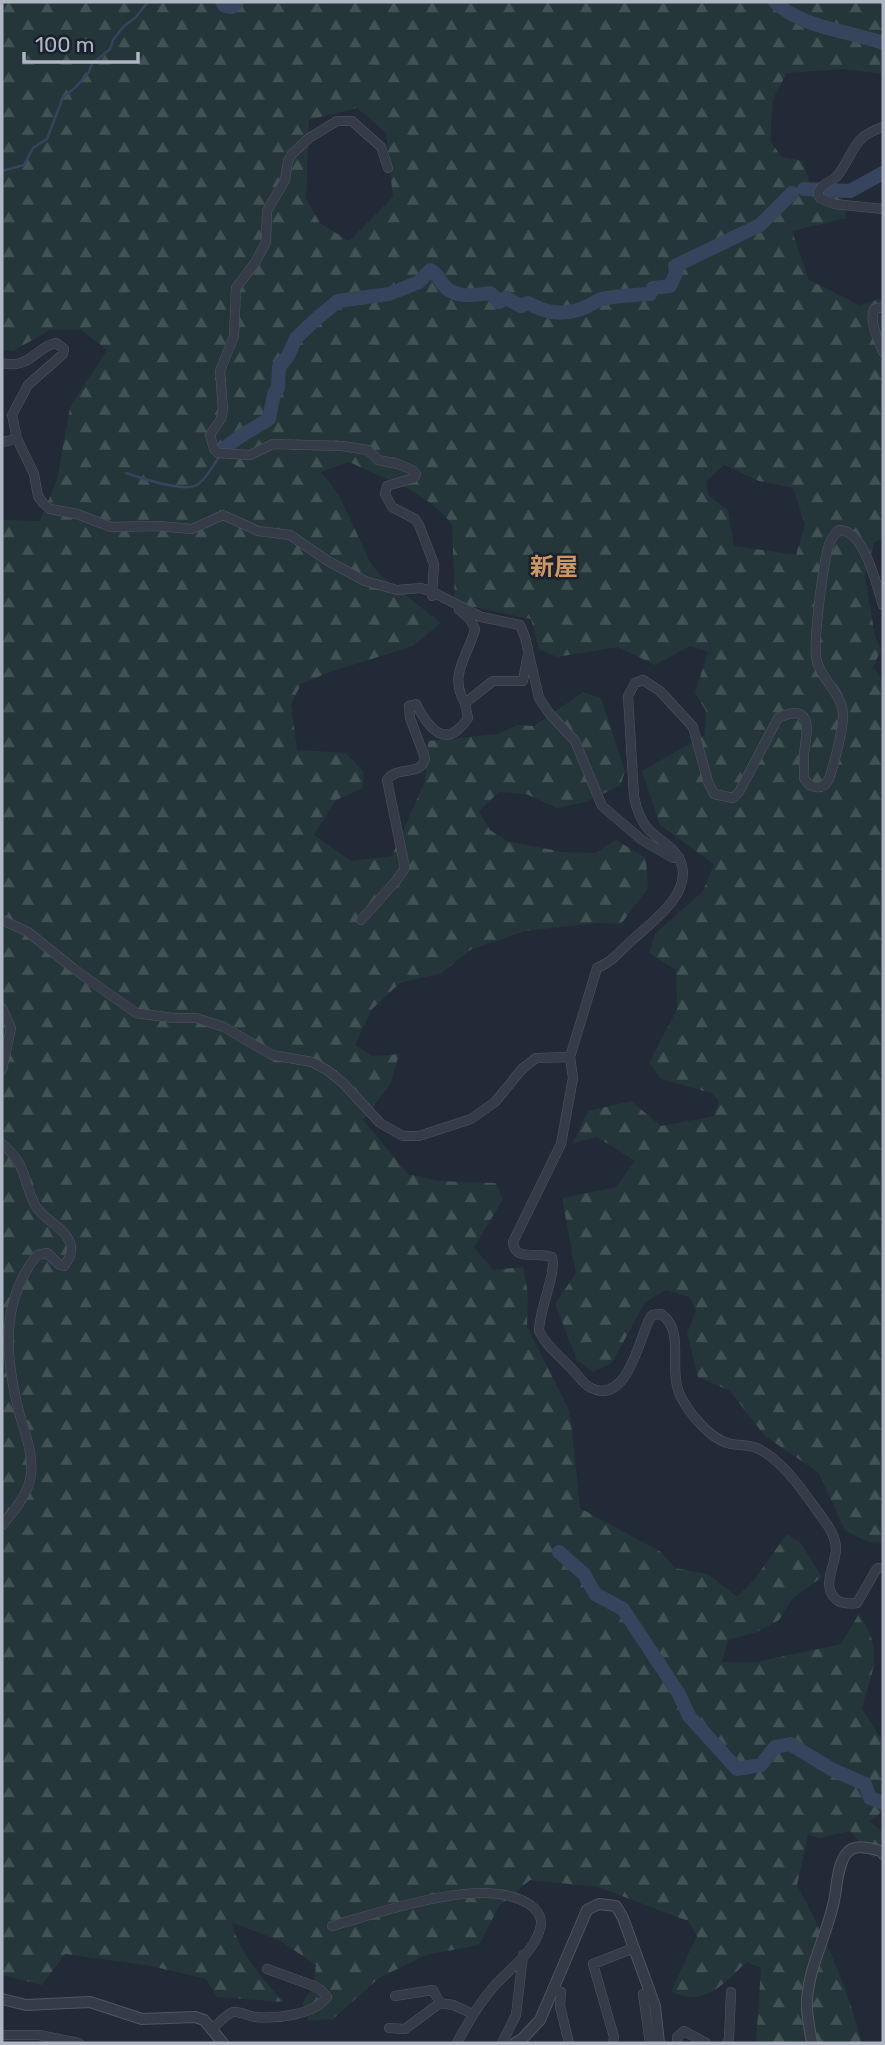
<svg xmlns="http://www.w3.org/2000/svg" width="885" height="2045" font-family="Rubik,'Noto Sans JP',sans-serif">
  <style>
    .forest { fill: url(#forest-firs); fill-rule: evenodd }
    .lines { fill: none; stroke-linecap: round; stroke-linejoin: round }
    .stream { stroke: #36445e; stroke-width: 2.5 }
    .river { stroke: #36445e; stroke-width: 14 }
    .minor-casing { stroke: #4f5662; stroke-width: 10 }
    .tertiary-casing { stroke: #4f5662; stroke-width: 12 }
    .minor { stroke: #353c48; stroke-width: 9 }
    .tertiary { stroke: #353c48; stroke-width: 10 }
    .labels { text-anchor: middle; stroke-width: 5; stroke-linejoin: round; paint-order: stroke }
    .neighbourhood-label { font-size: 24px; font-weight: bold; fill: #ce9761; stroke: #1a212c }
  </style>
  <defs>
    <pattern id="forest-firs" width="22" height="20" patternUnits="userSpaceOnUse" patternTransform="scale(1.75)"><rect width="22" height="20" fill="#243639"/><path d="M5 1l3.5 6h-7zM16 11l3.5 6h-7z" fill="#415154"/></pattern>
  </defs>
  <rect width="100%" height="100%" fill="#222937"/>
  <path class="forest" d="M2 2H883V74L843 69 787 73 773 99 770 141 782 157 803 161 810 184 842 195 847 218 792 231 809 280 859 305 883 298V538L874 543 865 576 875 636 881 650 873 667 883 681V1543L869 1542 845 1531 819 1473 765 1436 730 1391 698 1377 687 1333 696 1311 690 1297 666 1290 645 1302 612 1363 593 1372 577 1360 555 1304 576 1273 562 1198 616 1187 635 1161 597 1137 573 1143 588 1111 631 1101 661 1126 714 1116 719 1101 711 1093 661 1079 649 1063 677 1009 676 970 649 953 655 934 703 891 714 864 660 825 642 771 705 735 706 711 695 693 708 652 690 646 655 665 618 647 557 657 539 649 531 619 455 603 452 525C428 492 385 479 349 462L321 472 339 495 370 562 380 575 441 623 413 646 330 672 301 684 291 704 297 750 346 753 363 771V788L336 800 314 835 351 861 392 856 425 781 428 741 498 734 517 725 534 726 583 692 601 698 625 771 620 786 585 802 557 808 526 794 499 792 479 811 490 830 507 841 563 852 595 853 616 840 646 858 648 888 621 924 597 923 525 931 470 950 442 973 400 983 372 1009 355 1045 372 1056 399 1054 391 1083 363 1120 408 1174 439 1181 496 1183 503 1199 474 1247 493 1270 523 1267 528 1294 527 1327 570 1412 580 1508 661 1552 675 1568 708 1574 737 1597 754 1580 787 1534 800 1542 822 1577 793 1598 779 1620 757 1632 728 1640 722 1662H756L841 1644 859 1614C885 1655 873 1664 862 1709L883 1741V1811L870 1821 883 1832V1850L873 1858 850 1831 820 1838 808 1835 797 1885C822 1931 851 1993 861 2043H756L761 1968 747 1962C722 1984 705 2009 671 1991L697 1936 688 1921 598 1887 530 1880 499 1906 479 1945 426 1955 379 1978 333 2019 309 2021 302 2003 314 1986 316 1965 279 1940 232 1923C237 1949 265 1983 284 2002L217 1997 206 1979 151 1966 65 1954 42 1985 2 1975V520L40 521 57 480 70 407 107 350 81 330H50L13 351 2 350ZM357 108 386 133 393 197 349 241 320 223 306 199 309 120ZM724 465 759 481 793 488 805 524 796 555 734 546 728 510 708 495 706 481Z"/>
  <g class="lines">
    <path class="stream" d="M2 171 24 165 33 148 47 139 63 97 76 87 89 72 92 64 110 49 113 40 124 26 135 18 148 2
      M126 473C141 478 184 493 197 485 208 478 217 459 224 449"/>
    <path class="river" d="M222 2 225 6 232 7 237 2
      M775 2C802 28 849 31 883 43
      M804 189 850 191 883 173
      M224 449C237 436 254 429 269 419L274 394 278 388 279 367 288 356 296 338 315 320 338 301 389 294 419 282 430 270C439 274 439 281 445 287 458 299 475 295 490 293L499 302 506 298 521 306 528 303C548 314 565 316 586 307 591 305 596 301 601 299 611 297 640 294 650 294L653 288 670 286 676 273 675 266 760 225 792 193
      M559 1552 584 1574 595 1594 623 1609 679 1694 689 1716 737 1769 761 1765 775 1747 790 1744 833 1770 865 1784 870 1798 883 1803"/>
    <defs>
      <path id="minor" d="M883 127C852 137 855 152 838 175 831 184 821 182 818 194L820 198 834 204 883 209
        M388 168 381 147 352 121H337L309 138 292 154 288 161 285 180 267 211 266 242 255 263 236 288 234 336 220 371 223 410 221 419 210 435 214 449 218 453 250 455 273 444 342 446 368 450 378 460 398 464 412 470 416 474 414 478 387 486 385 494 392 507 415 519 419 525 434 564 432 596
        M883 307 874 309C869 322 878 339 883 352
        M2 363C29 370 36 347 56 343L64 349 63 354 28 385 12 415 17 439 34 474 38 496 43 503 50 509 77 514 111 527 158 526 192 529 223 515 258 531 290 535 328 561 365 581 397 590 421 588 433 592 481 617 520 625 525 637 539 698 549 713 575 741 602 806 642 840 673 858 679 857
        M2 442 17 439
        M883 605C876 585 865 530 839 530 833 535 830 541 828 548 823 568 812 645 817 662 822 680 843 695 843 715 843 731 834 764 829 779 823 791 810 789 804 778 804 770 804 762 804 754 806 734 816 701 778 718L739 792 733 798 714 794 708 782 693 727 660 691 643 680 635 683 628 696 634 796C636 808 641 821 649 830 659 840 674 847 680 860 695 893 650 923 630 942 619 952 612 962 597 968L570 1057 573 1078 561 1144 513 1242C514 1262 539 1251 552 1257 557 1273 539 1309 539 1331 546 1346 561 1357 572 1369 578 1375 583 1384 591 1388 627 1405 639 1340 649 1320L652 1315 661 1314C687 1331 666 1372 682 1399 691 1415 709 1437 727 1443 738 1446 749 1444 759 1449 786 1463 806 1496 824 1520 830 1528 836 1539 836 1549 836 1565 820 1587 837 1600 843 1604 850 1604 857 1603L876 1570 878 1568H883
        M459 610 470 619 475 629C468 657 448 674 465 703
        M2 920 28 932 74 969 136 1013 173 1018H196L224 1027 272 1055 312 1062 327 1070 343 1083 380 1123 403 1136H419L471 1119 495 1102 523 1068 536 1058 570 1057
        M361 920 396 881 405 868 387 780C397 765 422 777 425 758L410 718 409 706 416 704C429 729 446 751 468 718L465 703 493 681H523L527 658
        M2 1008 11 1028 2 1070
        M2 1144C28 1166 22 1179 35 1205 43 1220 67 1228 71 1246 72 1253 68 1261 64 1266L60 1265 47 1253 37 1255C0 1302 5 1356 19 1412 25 1434 35 1457 30 1480 26 1497 13 1512 2 1525
        M332 1926C379 1913 492 1871 534 1908 541 1915 543 1922 539 1932 532 1953 510 1969 495 1985 479 2003 468 2022 457 2043
        M552 1990 561 1992 560 2006 569 2043
        M395 1996 433 1990 440 2003
        M389 2028 405 2029 440 2003 453 2005 473 2014
        M212 2029C218 2024 226 2014 233 2012 241 2011 247 2016 255 2017 277 2019 313 2015 327 1997L321 1990 314 1986 267 1969
        M2 2035H39L79 2043
        M502 2043 516 2015 523 1955
        M613 2043 614 2037 593 1964 634 1948
        M650 2043 643 1994 650 1992
        M677 2043V2037L684 2031 706 2043
        M727 2043 729 2039 731 1992"/>
      <path id="tertiary" d="M2 1999 26 2005 90 2002 142 2019 195 2017 204 2020 223 2043
        M515 2043 522 2039 540 2020 587 1910 599 1904 616 1906 623 1918 655 2006 659 2043
        M812 2043C810 2029 806 2015 807 2000 809 1966 827 1935 834 1901 837 1888 837 1866 846 1854 854 1843 869 1848 881 1851L883 1854"/>
    </defs>
    <use href="#minor" class="minor-casing"/>
    <use href="#tertiary" class="tertiary-casing"/>
    <use href="#minor" class="minor"/>
    <use href="#tertiary" class="tertiary"/>
  </g>
  <g class="labels">
    <g class="neighbourhood-label">
      <text x="554" y="575">新屋</text>
    </g>
  </g>
  <rect width="885" height="2045" fill="none" stroke="#afb6c4" stroke-width="7"/>
  <path d="M24 52v10h114v-10" fill="none" stroke="#afb6c4" stroke-width="3.5"/>
  <text x="35" y="52" font-size="21" fill="#afb6c4" stroke="#1a212c" stroke-width="5" paint-order="stroke">100 m</text>
</svg>
